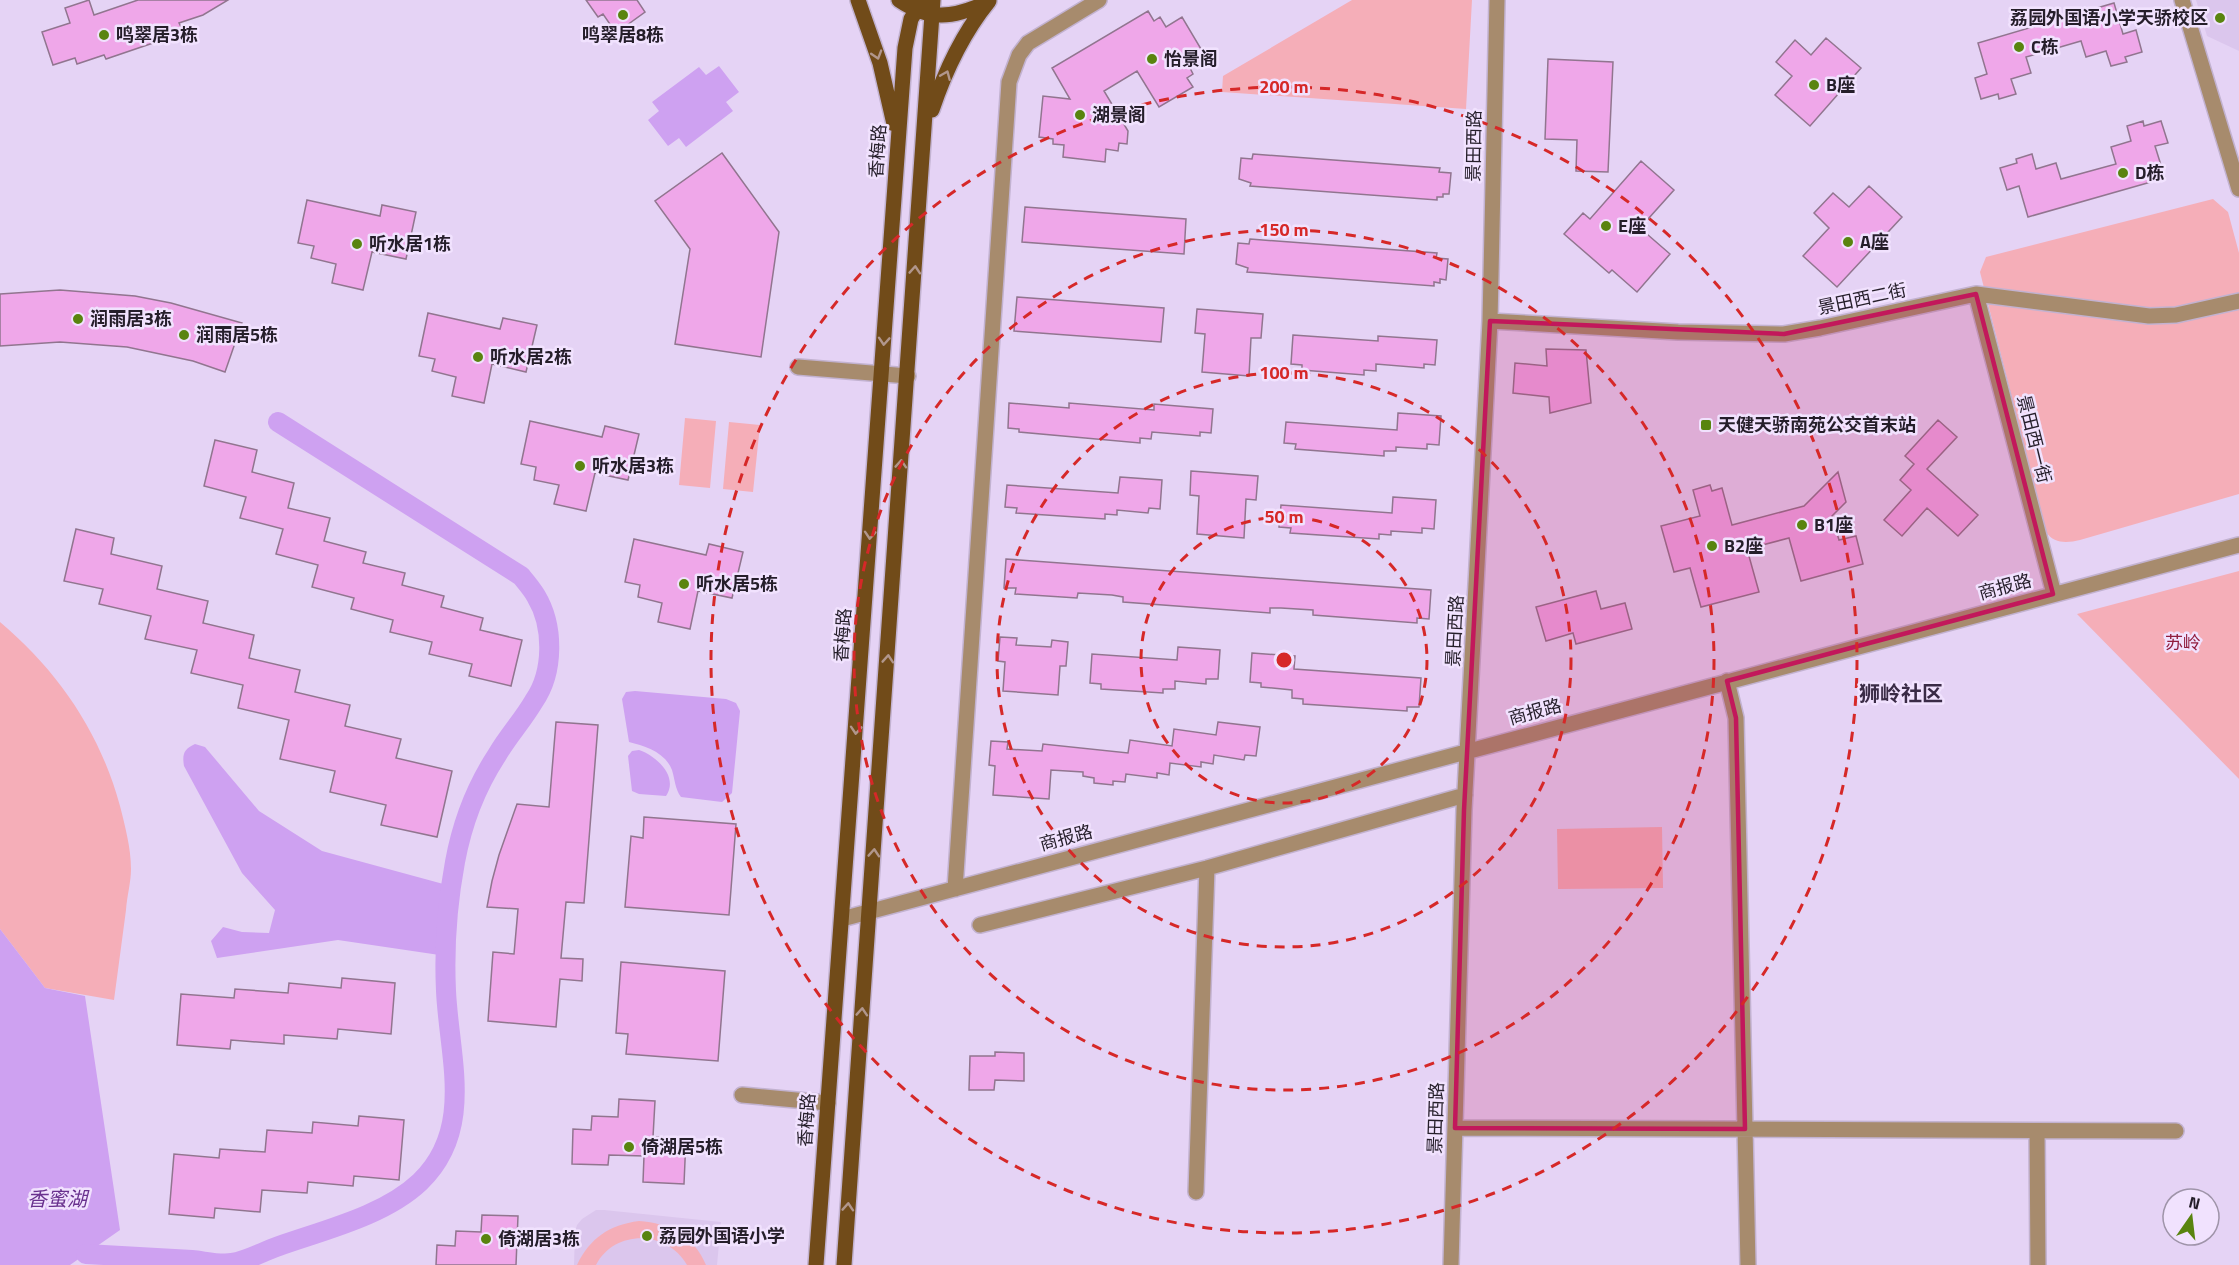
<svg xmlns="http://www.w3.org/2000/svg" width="2239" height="1265" font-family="'Titillium Web','Noto Sans SC',sans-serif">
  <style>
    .built { fill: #dbc6ed }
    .green { fill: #f5aeb8 }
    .water { fill: #cea1f1 }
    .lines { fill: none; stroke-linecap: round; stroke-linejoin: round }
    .canal { stroke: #cea1f1; stroke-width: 20 }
    .building { fill: #efa7e9; stroke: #91758f; stroke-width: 1.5 }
    .minor-casing { stroke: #c2b2d0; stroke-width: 18 }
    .major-casing { stroke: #c2b2d0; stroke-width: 18 }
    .minor { stroke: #a78b6d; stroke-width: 15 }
    .major { stroke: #714b19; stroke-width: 15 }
    .oneway { stroke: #b1968c }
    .marked { fill: #c2185b; fill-opacity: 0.2; stroke: #c2185b; stroke-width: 4.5; stroke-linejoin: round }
    .ring { fill: none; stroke: #d62828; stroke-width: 3; stroke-dasharray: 10 8 }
    .poi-dot { fill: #59840f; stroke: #f1e2fe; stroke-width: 2 }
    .labels { text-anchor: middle; stroke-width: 5; stroke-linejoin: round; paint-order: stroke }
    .poi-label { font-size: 18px; font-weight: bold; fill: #251e2a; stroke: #f1e2fe; text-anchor: start }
    .street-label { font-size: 18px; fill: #251e2a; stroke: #f1e2fe }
    .park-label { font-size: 18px; fill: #901c3e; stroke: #f1e2fe }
    .water-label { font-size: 20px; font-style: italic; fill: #69318e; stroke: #f1e2fe }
    .quarter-label { font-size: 21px; font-weight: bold; fill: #3a2b46; stroke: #f1e2fe }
    .centre { fill: #d62828; stroke: #f1e2fe; stroke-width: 3 }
    .ring-label { font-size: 18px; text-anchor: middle; font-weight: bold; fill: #d62828; stroke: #f1e2fe; stroke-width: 5; stroke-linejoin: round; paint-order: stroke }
  </style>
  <rect width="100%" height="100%" fill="#e5d3f5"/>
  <path class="built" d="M2196 0H2239V51L2207 36Z
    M596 1210H604L721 1222 717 1265H574L575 1232 577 1225 582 1219Z"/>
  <path class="green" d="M1352 0H1472L1466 109 1222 92 1223 76Z
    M2213 199 2228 212 2239 253V494L2080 540C2067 543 2054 544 2046 532L1980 272 1986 257Z
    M685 418 716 421 710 488 679 485Z
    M729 422 760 425 753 492 723 489Z
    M2239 571V779L2077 614Z
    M0 622C58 671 100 732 120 806 125 826 131 848 131 869 131 882 127 896 126 910 122 940 118 970 114 1000L45 988 0 929Z
    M1662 827 1663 888 1558 889 1557 829Z
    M639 1221C669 1223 694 1236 706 1265H687C667 1230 615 1229 596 1265H577C590 1238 609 1225 639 1221Z"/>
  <path class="water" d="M719 66 739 92 726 102 733 111 686 147 679 138 668 146 648 120 659 111 652 102 699 67 706 75Z
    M635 691 726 699 736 703 740 711 732 793 722 802 681 797C675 789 675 780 672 770 665 752 645 746 629 742L622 699 626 692Z
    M195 744 205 747 259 811 322 851 458 888 453 957 338 940 217 958 211 941 223 927 242 932 269 933 275 910 242 873 184 766C182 754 184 749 195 744Z
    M639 750C657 756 679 777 666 796L639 794 632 791 628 756 632 751Z
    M0 929 45 988 85 996 120 1230 70 1265H0Z"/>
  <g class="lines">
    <path class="canal" d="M86 1254C121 1256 156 1258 192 1260 204 1261 219 1265 232 1263 247 1261 264 1251 279 1246 324 1230 384 1216 420 1182 475 1129 449 1057 446 991 444 948 447 905 455 862 462 824 476 787 497 755 508 736 523 720 534 701 554 672 554 626 536 596 532 589 526 582 521 576L278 422"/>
  </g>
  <path class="building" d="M89 0 94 15 138 0H228L203 15 179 23 182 29 154 38 156 42 106 59 104 55 77 64 75 58 53 65 42 32 70 23 65 8Z
    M586 0H637L645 12 616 33 603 14 598 17Z
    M2114 3 2123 34 2136 30 2142 52 2125 57 2127 62 2111 66 2106 51 2086 57 2081 41 2026 57 2031 73 2011 79 2016 94 1999 99 1998 94 1981 99 1975 78 1987 74 1978 43Z
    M1148 11 1154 21 1160 17 1166 27 1182 17 1204 54 1188 64 1193 74 1187 78 1193 87 1159 107 1137 71 1104 91 1128 131 1127 144 1119 143 1118 151 1106 149 1105 162 1063 157 1064 145 1053 144V139L1039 137 1043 96 1070 99 1052 68Z
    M1826 38 1861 68 1810 126 1775 95 1792 76 1776 62 1795 40 1811 55Z
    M1548 59 1613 62 1608 172 1576 171 1577 140 1545 139Z
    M2143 121 2144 126 2161 121 2168 143 2155 146 2165 178 2028 217 2019 186 2007 190 2000 168 2017 163 2016 159 2032 154 2036 169 2056 163 2061 179 2116 164 2111 147 2131 141 2127 126Z
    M722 153 779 232 761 357 675 344 690 249 655 201Z
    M1253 154 1440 168 1439 172 1451 173 1449 194H1443V197H1437V200L1250 186 1251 183 1239 179 1241 158 1252 159Z
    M1641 161 1674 190 1640 228 1670 254 1637 292 1612 270 1609 273 1564 234 1583 213 1590 219Z
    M1869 186 1902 217 1837 287 1803 256 1829 228 1814 213 1833 193 1849 207Z
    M307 200 380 216 382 205 416 212 406 259 372 252 363 290 332 283 336 264 311 258 314 246 298 243Z
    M1025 207 1186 219 1184 254 1022 242Z
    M1250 239 1437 253 1436 258 1448 259 1446 280 1440 279V283L1434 282V286L1247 272 1248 268 1236 264 1238 243 1249 244Z
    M60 290 135 296 171 303 242 323 225 372 193 361 127 347 60 342 0 346V294Z
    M1017 297 1164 308 1161 342 1014 331Z
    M1197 309 1263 314 1261 338H1251L1249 376 1202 372 1205 334 1195 333Z
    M428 313 500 329 503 318 537 325 526 372 492 364 484 403 452 396 456 377 432 371 435 359 419 356Z
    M1293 335 1378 341V336L1437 340 1435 365 1424 364V368L1376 364V371L1364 370V375L1302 370V365L1291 364Z
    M1546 349 1586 350 1591 403 1550 413 1549 397 1513 393 1515 363 1547 366Z
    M1009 403 1069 408V403L1154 410V404L1213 409 1211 433 1200 432V436L1152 432 1151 439 1140 438V443L1019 432V429L1008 428Z
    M1398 413 1441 416 1439 445 1427 444V449L1396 447V451H1384V456L1295 449 1296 444 1284 443 1286 422 1397 430Z
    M1938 420 1957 437 1927 469 1978 515 1958 536 1927 508 1902 536 1884 520 1911 490 1900 480 1914 464 1905 456Z
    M530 421 602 437 605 426 639 434 628 480 595 473 586 511 554 504 559 485 534 480 536 467 521 464Z
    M215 440 257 450 252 472 294 483 288 508 330 518 324 541 366 552 363 563 405 573 402 585 444 596 441 607 483 618 480 630 522 640 511 686 469 676 472 664 429 654 432 642 390 632 393 620 351 609 354 598 312 587 318 565 276 554 283 529 240 518 246 497 204 486Z
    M1191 471 1258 476 1256 500 1246 499 1244 538 1197 534 1199 496 1190 495Z
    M1838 472 1846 502 1832 516 1839 540 1856 536 1863 564 1801 581 1789 538 1747 549 1759 592 1701 607 1690 568 1674 572 1661 526 1700 516 1693 490 1710 485 1712 491 1722 488 1732 525 1804 506Z
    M1120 477 1162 480 1160 509 1149 508 1148 513 1117 510V515L1105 514V519L1016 513 1017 508 1005 507 1007 485 1118 493Z
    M1393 497 1436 500 1434 529 1422 528V533L1391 531V535L1379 534V539L1290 533 1291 528 1279 527 1281 505 1392 513Z
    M76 529 114 538 111 554 162 566 157 589 208 601 203 623 254 635 249 658 300 670 295 692 350 705 345 726 401 739 396 758 452 771 437 837 381 825 386 805 330 792 335 771 280 759 289 720 238 708 243 685 191 673 197 650 145 639 151 616 99 604 103 589 64 581Z
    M634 539 706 555 709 544 743 552 732 598 698 591 690 629 658 622 662 603 638 597 640 585 625 582Z
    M1006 559 1431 590 1429 619 1417 618V623L1313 615V610L1281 608H1270V613L1123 602V597L1112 595 1078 593 1077 598 1015 594 1016 588H1004Z
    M1596 591 1601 609 1625 603 1632 629 1576 644 1573 633 1546 641 1536 607Z
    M1000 637 1017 638 1016 645 1051 647 1052 640 1068 642 1066 666H1060L1058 695 1003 691 1005 662 998 661Z
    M1178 647 1220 650 1218 679H1206V684L1175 681V689H1163V693L1101 689V684L1090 683 1092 654 1177 660Z
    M1252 653 1295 656 1294 669 1421 678 1419 707H1407V711L1303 704V699L1292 698V690L1261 687V683L1250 682Z
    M556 722 598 725 584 903 566 902 561 958 583 959 582 981 560 979 556 1027 488 1021 493 952 514 954 518 909 487 907 492 881 499 855 517 804 549 807Z
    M1218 722 1260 727 1256 756 1245 755 1244 760 1214 755 1213 764 1201 762V767L1170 763 1169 775 1157 773V778L1126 774 1125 782 1113 781V785L1094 783V778L1083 776V772L1051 770 1049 799 993 795 995 766 989 765 991 741 1008 742 1007 749 1042 751 1043 744 1128 753 1130 740 1172 746 1174 729 1216 735Z
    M644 817 736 824 729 915 625 907 631 836 643 838Z
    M621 962 725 971 718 1061 626 1054 628 1034 616 1033Z
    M342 978 395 983 391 1034 338 1029 337 1039 284 1035V1044L231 1040 230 1049 177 1045 181 994 234 998 235 989 288 993 289 983 341 988Z
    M995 1052 1024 1053V1081L995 1080 994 1090H969L970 1056H995Z
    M619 1099 655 1101 653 1137 686 1138 684 1184 643 1182 644 1156 609 1155 608 1165 572 1164 573 1129 591 1130 592 1116 618 1117Z
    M359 1116 404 1120 399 1180 354 1176 353 1186 308 1182 307 1193 262 1190 260 1212 215 1208 214 1218 169 1214 174 1154 219 1158 220 1149 265 1152 267 1130 312 1133 313 1122 358 1126Z
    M482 1215 518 1216 516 1265H436L437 1245 455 1246 456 1231 481 1232Z"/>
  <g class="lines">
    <defs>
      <path id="minor" d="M2182 0 2239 189
        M1976 294 2054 594
        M1490 321 1678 332 1784 334 1820 328 1976 294 2149 316 2176 315 2239 301
        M798 367 908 376
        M1727 681 1736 718 1748 1265
        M955 889 1009 82 1019 55 1028 43 1099 0
        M842 919 2239 545
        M980 925 1207 868 1465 795
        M742 1095 828 1103
        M1455 1128 2176 1131
        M2037 1131 2038 1265
        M1196 1192 1207 868
        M1451 1265 1464 810 1490 321 1497 0"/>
      <path id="major" d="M858 0 880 63 894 124
        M899 0C930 21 953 18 986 3
        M932 110C945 71 963 33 989 1
        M816 1265 905 48 911 19 923 0
        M844 1265 933 0"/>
    </defs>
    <use href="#minor" class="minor-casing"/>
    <use href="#major" class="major-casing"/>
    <use href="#minor" class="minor"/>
    <use href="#major" class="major"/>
  </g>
  <defs><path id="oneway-chevron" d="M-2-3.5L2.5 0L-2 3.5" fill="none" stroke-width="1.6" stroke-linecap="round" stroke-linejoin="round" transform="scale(1.5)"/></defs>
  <g class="oneway">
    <use href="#oneway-chevron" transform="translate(877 55) rotate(73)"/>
    <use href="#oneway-chevron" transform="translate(946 75) rotate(-67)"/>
    <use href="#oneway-chevron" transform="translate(915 270) rotate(-86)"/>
    <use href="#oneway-chevron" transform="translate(884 341) rotate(94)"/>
    <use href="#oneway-chevron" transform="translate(901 464) rotate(-86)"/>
    <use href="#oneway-chevron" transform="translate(870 535) rotate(94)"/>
    <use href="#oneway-chevron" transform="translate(888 659) rotate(-86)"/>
    <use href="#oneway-chevron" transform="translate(856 730) rotate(94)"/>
    <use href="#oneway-chevron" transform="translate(874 853) rotate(-86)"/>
    <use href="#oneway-chevron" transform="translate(862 1012) rotate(-86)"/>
    <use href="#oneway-chevron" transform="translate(848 1207) rotate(-86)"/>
  </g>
  <path class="marked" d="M1976 294 2053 594 1727 681 1736 718 1745 1129 1455 1128 1464 810 1490 321 1784 334Z"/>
  <g class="ring">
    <circle cx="1284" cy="660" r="143"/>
    <circle cx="1284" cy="660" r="287"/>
    <circle cx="1284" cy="660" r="430"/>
    <circle cx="1284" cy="660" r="573"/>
  </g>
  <g class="poi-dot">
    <circle cx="623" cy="15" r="6"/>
    <circle cx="2220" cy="18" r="6"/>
    <circle cx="104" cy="35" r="6"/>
    <circle cx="2019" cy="47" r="6"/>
    <circle cx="1152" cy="59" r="6"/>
    <circle cx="1814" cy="85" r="6"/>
    <circle cx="1080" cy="115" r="6"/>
    <circle cx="2123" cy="173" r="6"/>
    <circle cx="1606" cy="226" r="6"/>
    <circle cx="1848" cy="242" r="6"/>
    <circle cx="357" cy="244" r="6"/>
    <circle cx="78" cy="319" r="6"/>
    <circle cx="184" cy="335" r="6"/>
    <circle cx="478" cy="357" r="6"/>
    <rect x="1700" y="419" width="12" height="12" rx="3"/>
    <circle cx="580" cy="466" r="6"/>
    <circle cx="1802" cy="525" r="6"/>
    <circle cx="1712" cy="546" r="6"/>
    <circle cx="684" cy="584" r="6"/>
    <circle cx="629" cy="1147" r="6"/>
    <circle cx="647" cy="1236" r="6"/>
    <circle cx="486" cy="1239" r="6"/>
  </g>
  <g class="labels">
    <g class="poi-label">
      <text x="2208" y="24" text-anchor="end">荔园外国语小学天骄校区</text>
      <text x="116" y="41">鸣翠居3栋</text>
      <text x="623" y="41" text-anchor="middle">鸣翠居8栋</text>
      <text x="2031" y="53">C栋</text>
      <text x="1164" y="65">怡景阁</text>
      <text x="1826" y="91">B座</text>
      <text x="1092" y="121">湖景阁</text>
      <text x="2135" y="179">D栋</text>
      <text x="1618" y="232">E座</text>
      <text x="1860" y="248">A座</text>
      <text x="369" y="250">听水居1栋</text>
      <text x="90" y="325">润雨居3栋</text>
      <text x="196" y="341">润雨居5栋</text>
      <text x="490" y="363">听水居2栋</text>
      <text x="1718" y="431">天健天骄南苑公交首末站</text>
      <text x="592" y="472">听水居3栋</text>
      <text x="1814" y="531">B1座</text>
      <text x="1724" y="552">B2座</text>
      <text x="696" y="590">听水居5栋</text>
      <text x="641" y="1153">倚湖居5栋</text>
      <text x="659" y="1242">荔园外国语小学</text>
      <text x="498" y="1245">倚湖居3栋</text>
    </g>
    <g class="street-label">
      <text transform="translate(1474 146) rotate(-89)" y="6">景田西路</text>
      <text transform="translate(878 151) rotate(-86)" y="6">香梅路</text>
      <text transform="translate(1862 299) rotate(-12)" y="6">景田西二街</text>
      <text transform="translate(2034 439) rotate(76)" y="6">景田西一街</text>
      <text transform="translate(2005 587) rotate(-15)" y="6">商报路</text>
      <text transform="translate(1455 631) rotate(-87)" y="6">景田西路</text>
      <text transform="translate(843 635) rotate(-86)" y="6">香梅路</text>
      <text transform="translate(1535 712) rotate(-15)" y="6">商报路</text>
      <text transform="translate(1066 838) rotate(-15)" y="6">商报路</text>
      <text transform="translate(1436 1118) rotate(-88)" y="6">景田西路</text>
      <text transform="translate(807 1120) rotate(-86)" y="6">香梅路</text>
    </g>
    <g class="park-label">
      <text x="2183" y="649">苏岭</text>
    </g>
    <g class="water-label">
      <text x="57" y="1206">香蜜湖</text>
    </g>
    <g class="quarter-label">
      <text x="1901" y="701">狮岭社区</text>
    </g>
  </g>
  <circle cx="1284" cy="660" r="9" class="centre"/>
  <g class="ring-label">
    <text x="1284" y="93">200 m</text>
    <text x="1284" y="236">150 m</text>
    <text x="1284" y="379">100 m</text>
    <text x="1284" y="523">50 m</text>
  </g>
  <g transform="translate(2191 1217) rotate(14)"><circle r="28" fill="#f1e2fe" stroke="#9f94a9" stroke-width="1.5"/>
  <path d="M0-4.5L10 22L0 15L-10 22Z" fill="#59840f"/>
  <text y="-9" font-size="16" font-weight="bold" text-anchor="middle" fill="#251e2a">N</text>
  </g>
</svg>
